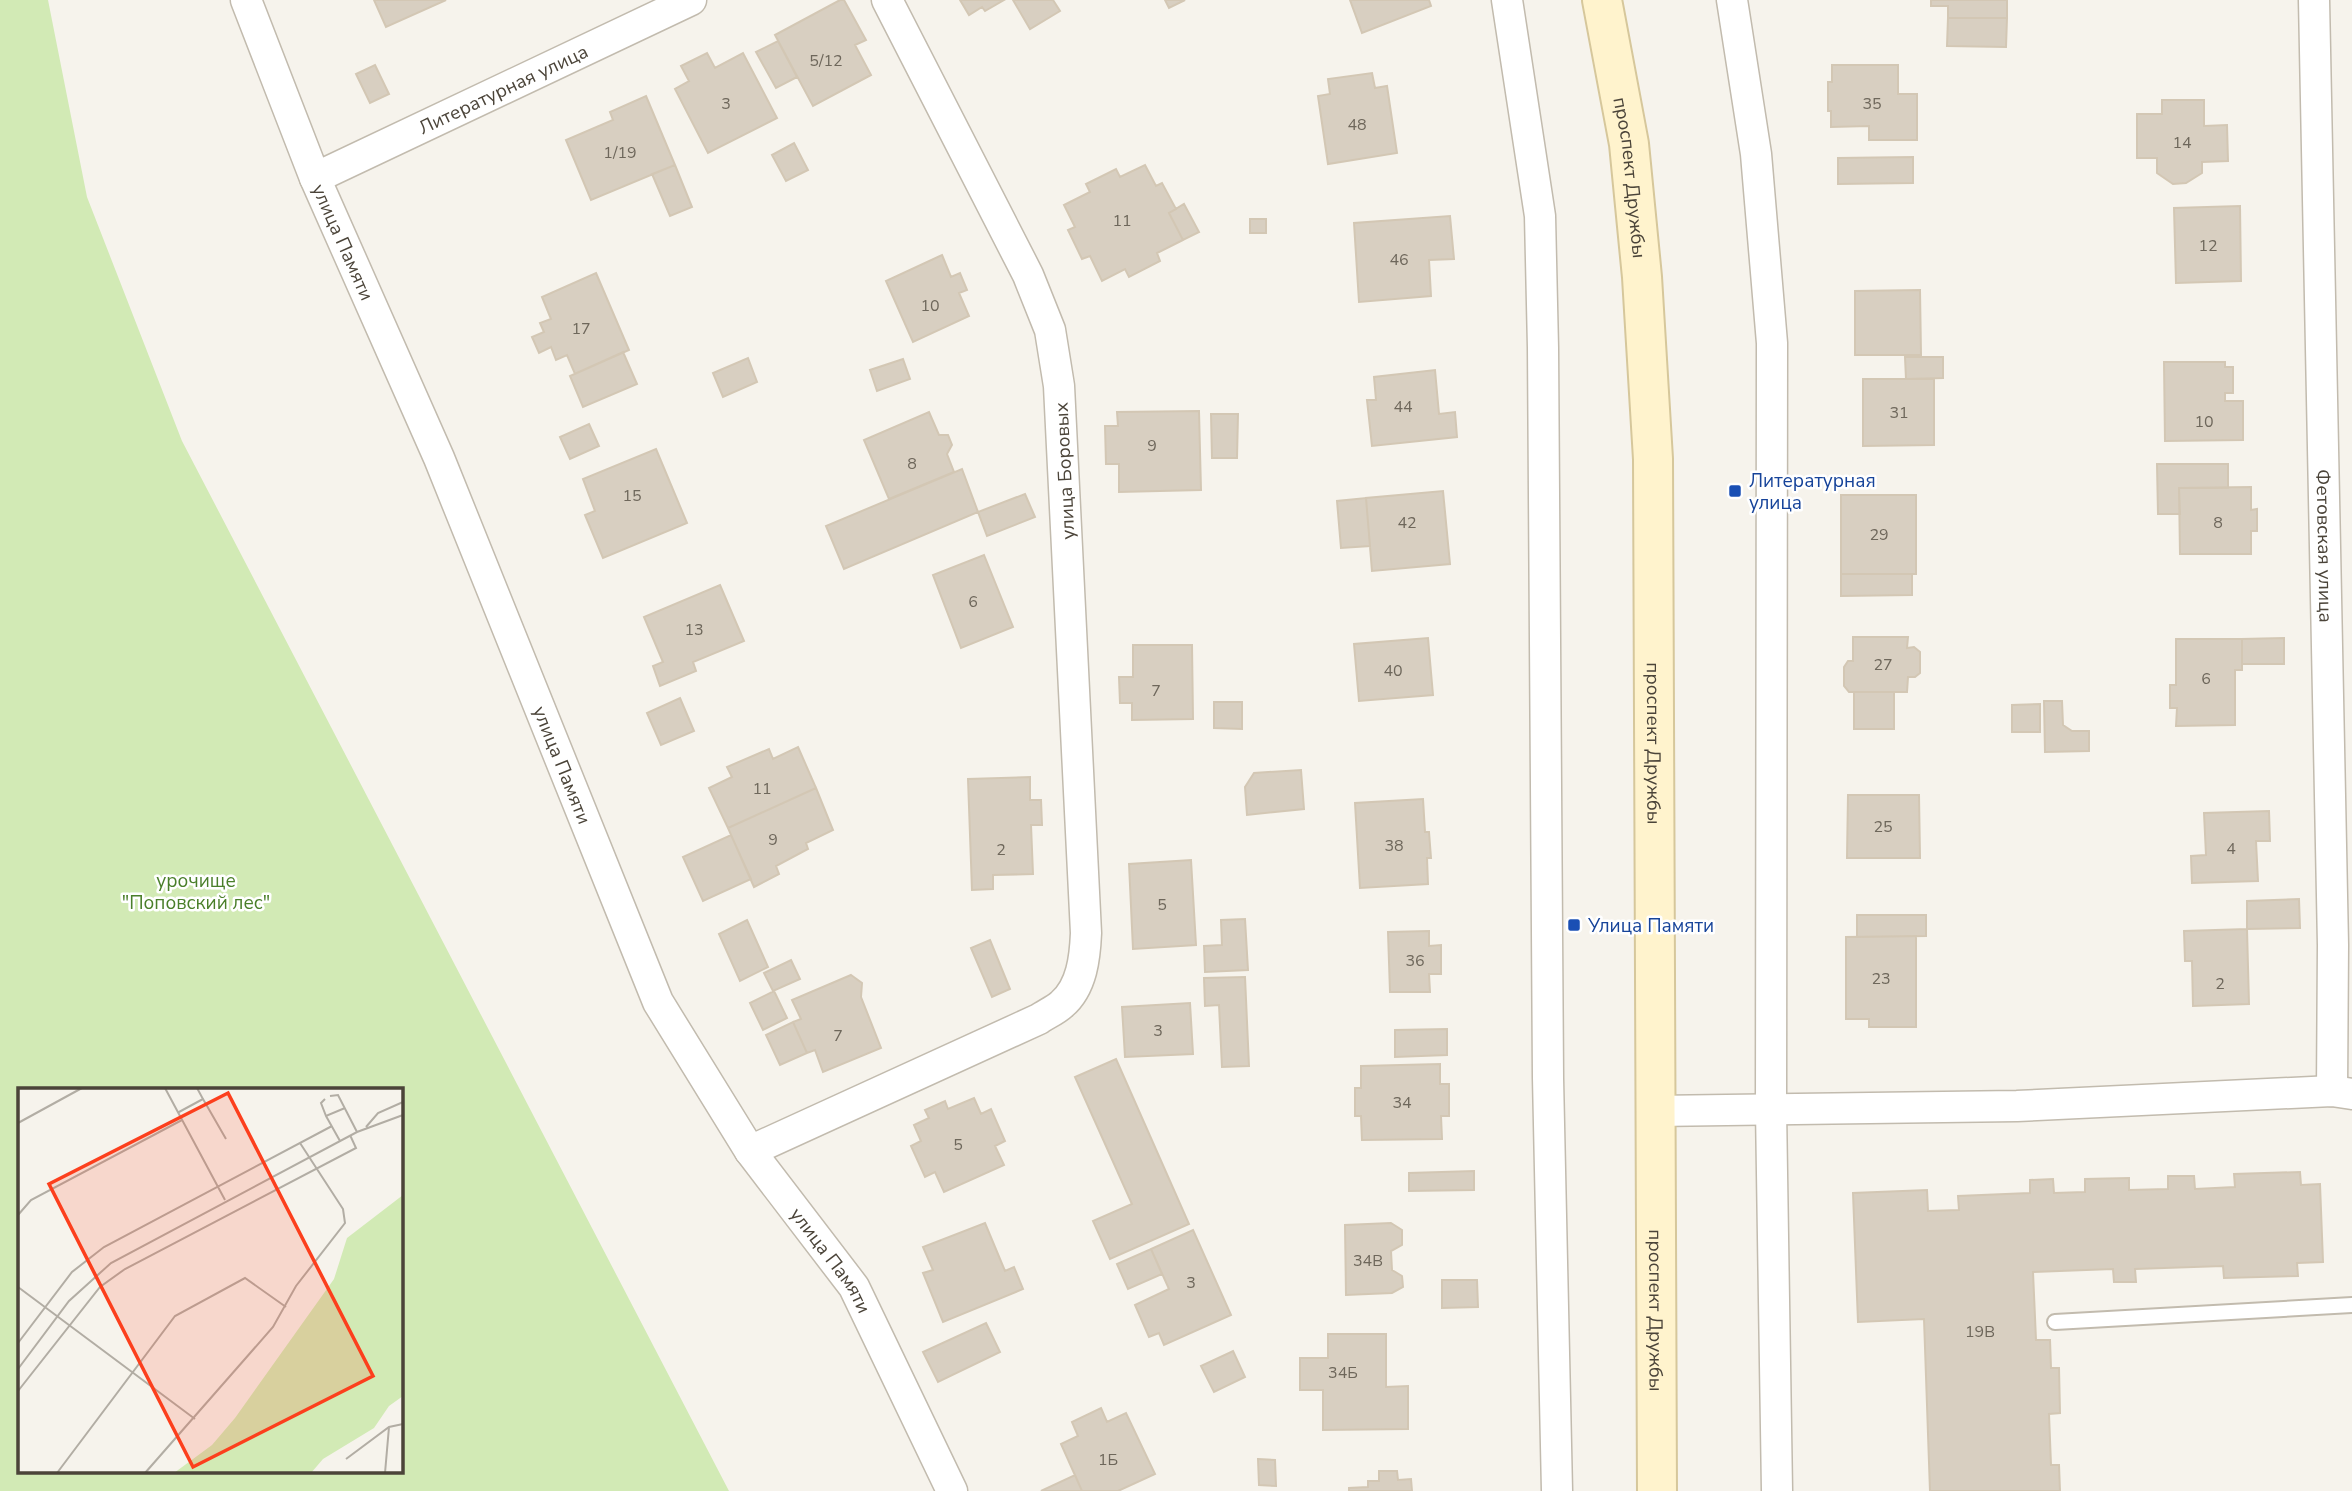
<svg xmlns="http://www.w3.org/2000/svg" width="2352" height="1491" font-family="'Nunito Sans',sans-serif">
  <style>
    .green { fill: #d2eab5; fill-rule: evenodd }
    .building { fill: #d8cfc1; stroke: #d3c7b4; stroke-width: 2 }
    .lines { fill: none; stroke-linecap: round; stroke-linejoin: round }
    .lane-casing { stroke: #c2bbae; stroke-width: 18 }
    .street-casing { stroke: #c2bbae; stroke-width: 33 }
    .secondary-casing { stroke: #d6c79b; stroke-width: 42 }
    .lane { stroke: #fff; stroke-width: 14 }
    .street { stroke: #fff; stroke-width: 30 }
    .secondary { stroke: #fff3cd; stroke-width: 38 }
    .transit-dot { fill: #1a4fb4; stroke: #fff; stroke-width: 2.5 }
    .labels { text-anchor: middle; stroke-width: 5; stroke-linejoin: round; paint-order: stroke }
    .number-label { font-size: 16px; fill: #6e675b }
    .street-label { font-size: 19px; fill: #4b4439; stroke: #fff }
    .transit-label { font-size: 19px; fill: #164399; stroke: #fff; text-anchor: start }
    .park-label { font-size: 19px; fill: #4a7f2a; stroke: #fff }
    .inset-road { fill: none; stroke: #b2ada4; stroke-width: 2 }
    .view { fill: #fc3f1d; fill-opacity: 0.15; stroke: #fc3f1d; stroke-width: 3.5 }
    .inset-edge { fill: none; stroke: #4b4439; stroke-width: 3.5 }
  </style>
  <rect width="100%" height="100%" fill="#f6f3ec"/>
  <path class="green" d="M0 0H48L87 197 182 441 729 1491H0ZM19 1090H401V1472H19Z"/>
  <path class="building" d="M374 0H446L386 27Z
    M840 0H844L866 40 855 45 871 75 813 106 775 35Z
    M960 0H1004L985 11 982 7 969 15Z
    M1013 0H1053L1060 11 1030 29Z
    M1165 0H1185L1169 8Z
    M1350 0H1429L1431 6 1362 33Z
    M1931 0H2007V18H1948V6H1931Z
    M1948 18H2007L2006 47 1947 46Z
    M778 41 797 77 776 88 756 52Z
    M707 53 715 68 743 53 777 118 708 153 675 89 689 81 681 66Z
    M375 65 389 94 370 103 356 74Z
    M1832 65H1898V94H1917V140H1869V126L1831 127V111H1828V82H1832Z
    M1372 73 1375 88 1387 86 1397 153 1328 164 1318 96 1330 94 1328 79Z
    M646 96 675 165 591 200 566 140 613 120 610 112Z
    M2162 100H2204V126L2227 125 2228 161 2202 162V173L2186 183 2173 184 2157 173V158H2137V114H2162Z
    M794 143 808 170 786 181 772 155Z
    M1913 157V183L1838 184V158Z
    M675 165 692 207 670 216 652 174Z
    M1145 165 1156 186 1162 183 1176 209 1169 213 1183 240 1157 253 1160 261 1129 277 1125 269 1102 281 1090 256 1082 259 1068 230 1075 227 1064 205 1090 192 1086 184 1116 169 1120 177Z
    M1184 204 1199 232 1183 240 1169 213Z
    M2240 206 2241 281 2176 283 2174 208Z
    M1450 216 1454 259 1429 260 1431 296 1359 302 1354 223Z
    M1250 219H1266V233H1250Z
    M942 255 951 277 960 273 967 290 959 293 969 316 913 342 886 281Z
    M596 273 629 350 575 374 567 355 556 360 551 347 539 353 532 337 544 332 540 323 551 319 542 297Z
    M1920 290 1921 355H1855V291Z
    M623 352 637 384 583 407 570 376Z
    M1905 357H1943V378L1906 379Z
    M748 358 757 382 723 397 713 373Z
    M903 359 910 379 877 391 870 370Z
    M2164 362H2225V367H2233V393H2225V401H2243V440L2165 441Z
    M1435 370 1439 414 1455 412 1457 437 1372 446 1367 400H1376L1374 377Z
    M1863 379H1934V445L1863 446Z
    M1199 411 1201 490 1119 492V464H1106L1105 426H1118L1117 412Z
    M929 412 939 435H948L952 445 947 454 954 472 889 499 864 440Z
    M1211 414H1238L1237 458H1212Z
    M589 424 599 446 570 459 560 437Z
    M656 449 687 523 603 558 585 515 595 511 583 479Z
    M2157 464H2228V488H2179L2180 514H2158Z
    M962 469 978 512 844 569 826 526Z
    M2251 487V510L2257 509V531H2251V554H2180L2179 488Z
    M1443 491 1450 564 1372 571 1366 498Z
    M1025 494 1035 517 987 536 978 512Z
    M1841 495H1916V574H1841Z
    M1366 498 1370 546 1341 548 1337 501Z
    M984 555 1013 627 961 648 933 575Z
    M1841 574H1912V595L1841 596Z
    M720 585 744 641 693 662 696 671 660 686 653 666 663 662 644 617Z
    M1853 637H1908L1907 648 1914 647 1920 652V673L1915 677H1908L1907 692H1849L1844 686V667L1848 661H1853Z
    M1428 638 1433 695 1359 701 1354 644Z
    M2284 638V664H2242V639Z
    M2176 639H2242V670H2235V725L2176 726 2177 708H2170V685H2176Z
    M1133 645H1192L1193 719 1132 720V703H1120L1119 677H1133Z
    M1854 692H1894V729H1854Z
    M680 698 694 731 661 745 647 713Z
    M2044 701H2062L2063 725 2072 731H2089V751L2045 752Z
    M1214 702H1242V729L1214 728Z
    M2040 704V732H2012V705Z
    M798 747 816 788 728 828 709 788 732 777 727 767 769 749 773 759Z
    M1301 770 1304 809 1247 815 1245 787 1254 773Z
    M1030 777V800H1041L1042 825H1031L1033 874 993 875V889L972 890 968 779Z
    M816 788 833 830 806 843 808 849 776 866 779 874 754 887 728 828Z
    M1848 795H1919L1920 858H1847Z
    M1423 799 1425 832H1429L1431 858H1427L1428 884 1360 888 1355 803Z
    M2269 811 2270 841H2256L2258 881 2192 883 2191 856 2206 855 2204 813Z
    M731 835 751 879 703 901 683 857Z
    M1191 860 1196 945 1133 949 1129 864Z
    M2299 899 2300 928 2247 929V901Z
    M1857 915H1926V936L1857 937Z
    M1245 919 1248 970 1205 972 1204 946 1222 945 1221 920Z
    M747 920 768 967 740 981 719 934Z
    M2247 929 2249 1004 2193 1006 2192 961H2185L2184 931Z
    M1429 931V946L1441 945V974H1429L1430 992H1390L1388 932Z
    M1916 936V1027H1869V1019H1846V937Z
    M990 940 1010 989 992 997 971 948Z
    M791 960 800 979 773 991 764 973Z
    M851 975 862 983 861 997 881 1048 823 1072 815 1050 807 1053 793 1022 801 1019 792 1000Z
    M1245 977 1249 1066 1222 1067 1219 1005 1205 1006 1204 978Z
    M774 991 787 1018 763 1030 750 1003Z
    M1190 1003 1193 1054 1125 1057 1122 1007Z
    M793 1022 807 1053 780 1065 766 1035Z
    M1447 1029V1055L1395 1057V1030Z
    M1116 1059 1189 1224 1110 1259 1093 1221 1132 1204 1075 1077Z
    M1440 1064V1084H1449V1116H1441L1442 1139 1362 1140 1361 1116H1355V1088H1361V1066Z
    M974 1098 981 1114 991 1109 1005 1141 995 1146 1004 1165 944 1192 935 1172 925 1177 911 1146 921 1141 914 1125 929 1118 925 1110 945 1101 948 1109Z
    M1474 1171V1190L1409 1191V1173Z
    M2300 1172 2301 1185 2320 1184 2323 1262 2297 1263 2298 1276 2224 1278 2223 1266 2135 1269 2136 1282H2114L2113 1269 2033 1272 2036 1340H2050L2051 1368H2059L2060 1413 2049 1414 2051 1465H2059L2060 1491H1930L1924 1319 1858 1322 1853 1193 1927 1190 1928 1211 1959 1210 1958 1196 2030 1193V1180L2053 1179 2054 1193 2085 1192V1179L2129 1178V1190L2168 1189V1176H2194L2195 1189 2235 1187 2234 1174Z
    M985 1223 1005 1271 1014 1267 1023 1289 943 1322 923 1273 933 1270 923 1247Z
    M1391 1223 1402 1230V1245L1391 1251 1392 1270 1402 1276 1403 1287 1392 1293 1346 1295 1345 1225Z
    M1193 1230 1231 1315 1164 1345 1159 1333 1149 1337 1135 1305 1169 1289 1151 1249Z
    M1151 1249 1162 1274 1128 1289 1117 1264Z
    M1442 1280H1477L1478 1307 1442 1308Z
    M986 1323 1000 1352 938 1382 923 1352Z
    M1328 1334H1386V1387L1408 1386V1429L1323 1430V1390H1300V1358H1328Z
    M1233 1351 1245 1377 1214 1392 1201 1366Z
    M1101 1408 1107 1422 1126 1413 1155 1474 1118 1491H1082L1061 1444 1078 1436 1072 1422Z
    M1258 1459 1275 1460 1276 1486 1259 1485Z
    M1379 1471H1397L1398 1480 1411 1479 1412 1491H1349V1488L1368 1487V1481H1379Z
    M1075 1475 1082 1491H1041Z"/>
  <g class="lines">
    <defs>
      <path id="lane" d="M2055 1322 2352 1305"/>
      <g id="street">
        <path id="s1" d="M246 0 315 178 439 458 658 1002 750 1151 854 1287 952 1491"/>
        <path d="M1507 0 1540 216 1543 348 1548 1078 1557 1491"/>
        <path d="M1732 0 1756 154 1772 343 1771 1109 1777 1491"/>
        <path id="s2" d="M2314 0 2333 945 2332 1091"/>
        <path id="s3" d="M315 178 691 0"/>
        <path d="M1655 1111 2017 1106 2332 1091 2352 1094"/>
        <path d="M750 1151 1039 1019C1046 1014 1056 1010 1062 1004 1082 987 1085 957 1086 933L1059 386 1050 330 1028 275 887 0"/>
      </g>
      <g id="secondary">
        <path id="s4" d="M1602 0 1629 144 1642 277 1653 459 1657 1491"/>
      </g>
    </defs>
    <use href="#lane" class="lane-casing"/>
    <use href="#street" class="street-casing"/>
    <use href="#secondary" class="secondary-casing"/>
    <use href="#lane" class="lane"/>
    <use href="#street" class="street"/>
    <use href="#secondary" class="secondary"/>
  </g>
  <g class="transit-dot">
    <rect x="1728" y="484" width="14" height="14" rx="3.5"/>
    <rect x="1567" y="918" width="14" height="14" rx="3.5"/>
  </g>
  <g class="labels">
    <g class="number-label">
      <text x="826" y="66">5/12</text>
      <text x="726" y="109">3</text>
      <text x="1872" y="109">35</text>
      <text x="1357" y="130">48</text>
      <text x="2182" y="148">14</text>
      <text x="620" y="158">1/19</text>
      <text x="1122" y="226">11</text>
      <text x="2208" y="251">12</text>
      <text x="1399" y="265">46</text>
      <text x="930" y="311">10</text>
      <text x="581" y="334">17</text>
      <text x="1403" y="412">44</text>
      <text x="1899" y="418">31</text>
      <text x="2204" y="427">10</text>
      <text x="1152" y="451">9</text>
      <text x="912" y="469">8</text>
      <text x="632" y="501">15</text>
      <text x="1407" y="528">42</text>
      <text x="2218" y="528">8</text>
      <text x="1879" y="540">29</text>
      <text x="973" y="607">6</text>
      <text x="694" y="635">13</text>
      <text x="1883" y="670">27</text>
      <text x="1393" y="676">40</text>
      <text x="2206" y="684">6</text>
      <text x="1156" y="696">7</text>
      <text x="762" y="794">11</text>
      <text x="1883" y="832">25</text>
      <text x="773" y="845">9</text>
      <text x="1394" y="851">38</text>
      <text x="2231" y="854">4</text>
      <text x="1001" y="855">2</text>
      <text x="1162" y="910">5</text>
      <text x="1415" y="966">36</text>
      <text x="1881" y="984">23</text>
      <text x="2220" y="989">2</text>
      <text x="1158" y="1036">3</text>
      <text x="838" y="1041">7</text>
      <text x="1402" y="1108">34</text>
      <text x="958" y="1150">5</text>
      <text x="1368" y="1266">34В</text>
      <text x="1191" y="1288">3</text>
      <text x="1980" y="1337">19В</text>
      <text x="1343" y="1378">34Б</text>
      <text x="1108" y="1465">1Б</text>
    </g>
    <g class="street-label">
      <text dy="7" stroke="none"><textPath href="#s3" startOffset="208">Литературная улица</textPath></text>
      <text dy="7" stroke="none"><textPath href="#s4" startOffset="180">проспект Дружбы</textPath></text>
      <text dy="7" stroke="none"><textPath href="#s1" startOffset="261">улица Памяти</textPath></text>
      <text transform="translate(1064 471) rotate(-93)" y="7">улица Боровых</text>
      <text dy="7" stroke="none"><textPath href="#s2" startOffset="546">Фетовская улица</textPath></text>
      <text dy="7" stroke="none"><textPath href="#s4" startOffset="747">проспект Дружбы</textPath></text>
      <text dy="7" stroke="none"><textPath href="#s1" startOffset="828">улица Памяти</textPath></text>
      <text dy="7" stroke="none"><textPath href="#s1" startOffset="1395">улица Памяти</textPath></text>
      <text dy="7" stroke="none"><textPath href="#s4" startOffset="1314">проспект Дружбы</textPath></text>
    </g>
    <g class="transit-label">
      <text x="1749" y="487">Литературная<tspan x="1749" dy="22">улица</tspan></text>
      <text x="1588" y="932">Улица Памяти</text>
    </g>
    <g class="park-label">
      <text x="196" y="887">урочище<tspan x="196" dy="22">"Поповский лес"</tspan></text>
    </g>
  </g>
  <g transform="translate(18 1088)">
    <rect width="385" height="385" fill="#f6f3ec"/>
    <path d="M385 107V308L371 318 356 340 305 371 293 385H156L194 357 217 330 316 191 329 150Z" fill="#d2eab5"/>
    <path class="inset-road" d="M147 0 207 112M312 8 320 7 339 44M185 11 208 51M307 11 303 15 308 28 327 20M161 24 185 11 179 0M308 28 322 53M0 35 64 0M348 39 360 25 385 14M0 127 13 112 164 32M0 199 177 331M0 255 54 184 86 159 314 38M0 281 51 213 93 175 339 44 385 27M0 303 82 199 107 181 338 60 332 47M328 371 371 339 385 336M39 385 157 228 227 190 268 219M127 385 255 239 278 198 327 135 325 121 282 55M367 385 371 339"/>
    <path class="view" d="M210 5 355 288 175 379 31 96Z"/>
    <rect width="385" height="385" class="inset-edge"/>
  </g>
</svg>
